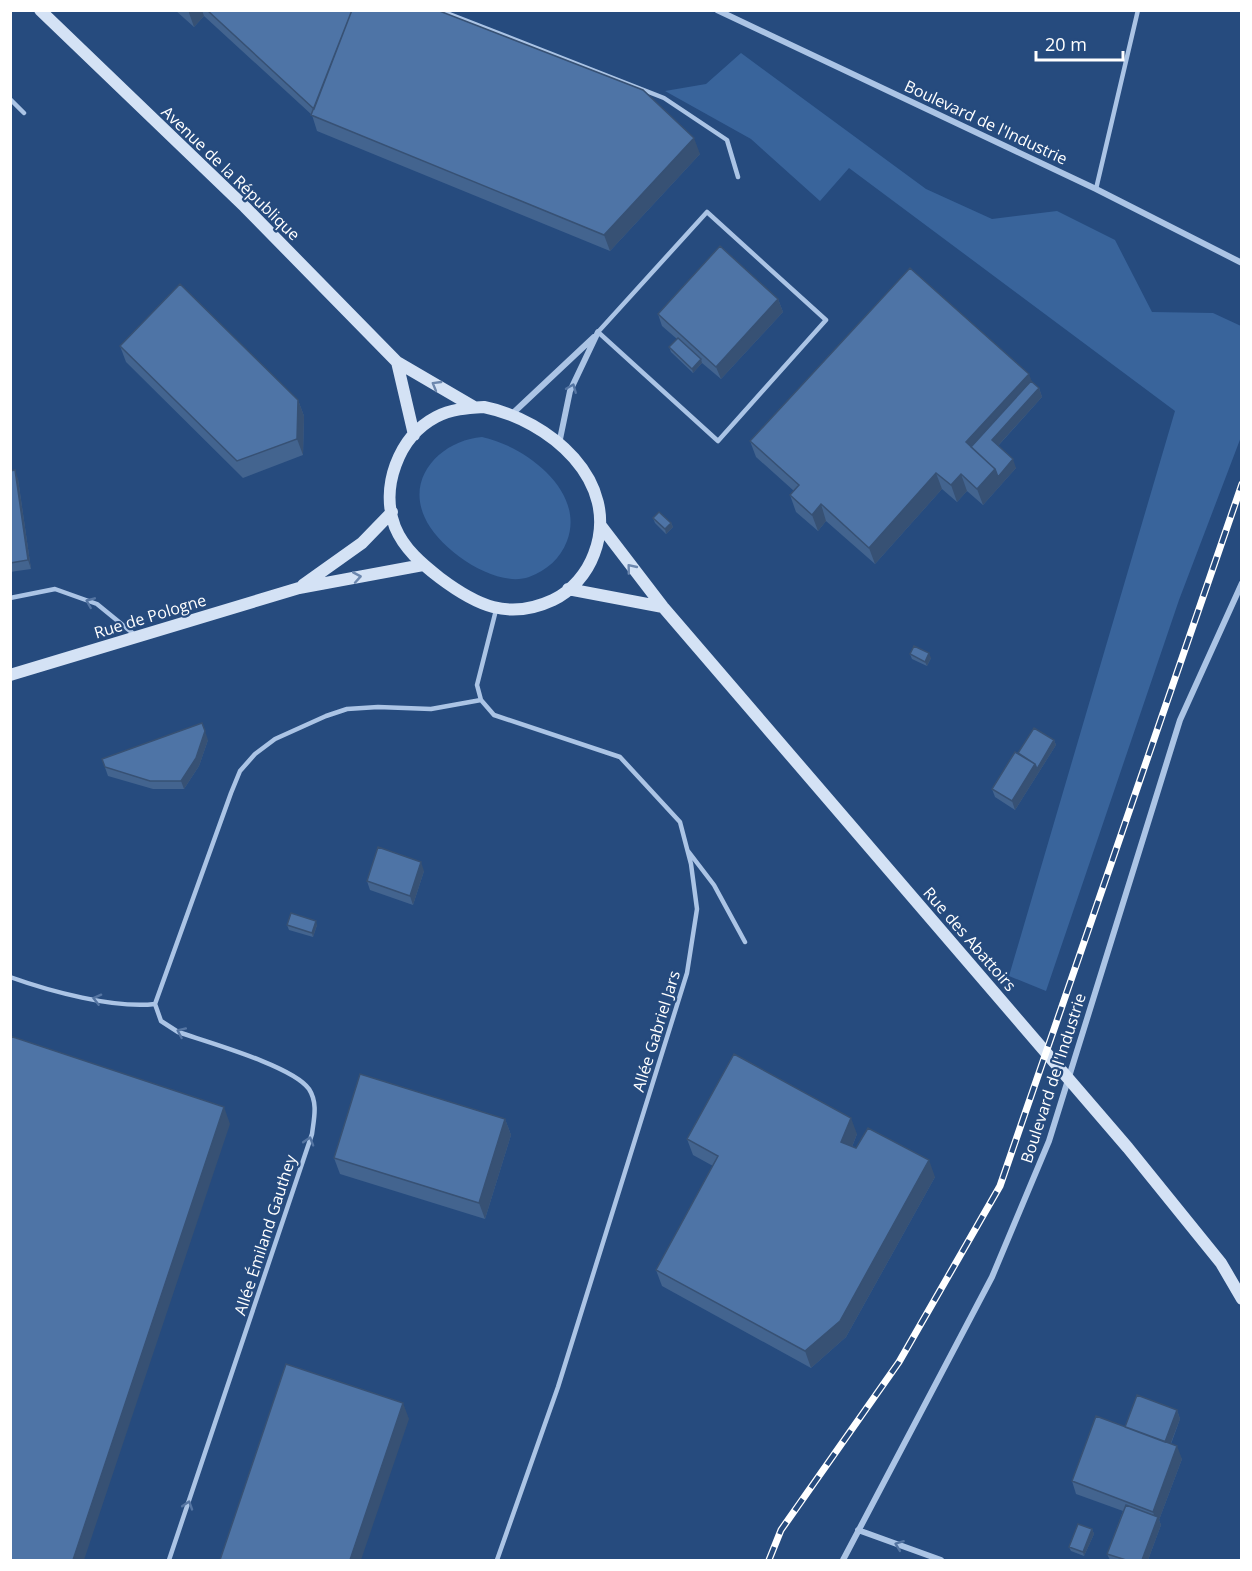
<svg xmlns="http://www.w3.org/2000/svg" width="1252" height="1571" font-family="'Open Sans',sans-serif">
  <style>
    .green { fill: #39649b }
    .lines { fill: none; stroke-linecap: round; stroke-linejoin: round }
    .lane { stroke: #abc4e5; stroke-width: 4.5 }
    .street { stroke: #abc4e5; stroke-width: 6 }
    .secondary { stroke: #d4e2f5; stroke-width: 12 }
    .rail-casing { stroke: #fff; stroke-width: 7 }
    .rail { stroke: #264b7e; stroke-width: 4.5; stroke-dasharray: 14; stroke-linecap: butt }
    .wall { fill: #43648f }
    .shaded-wall { fill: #375174 }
    .building { fill: #4e74a6; stroke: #375174; stroke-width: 1.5 }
    .oneway { stroke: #6c87ae }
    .oneway2 { stroke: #5575a2 }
    .labels { text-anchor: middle; stroke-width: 4.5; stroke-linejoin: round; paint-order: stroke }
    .street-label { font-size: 16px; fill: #fff; stroke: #264b7e }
  </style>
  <rect width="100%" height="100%" fill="#264b7e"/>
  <path class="green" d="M741 53 926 189 992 219 1057 211 1115 240 1152 312 1213 313 1241 326V437L1179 600 1046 991 1009 976 1175 411 849 168 820 201 751 139 665 91 706 84Z
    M482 437C525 446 586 491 567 541 560 559 547 570 529 577 495 589 438 548 425 518 405 476 443 440 482 437Z"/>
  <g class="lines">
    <path class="lane" d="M439 10 664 98 727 140 738 177
      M10 99 24 113
      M1096 189 1138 10
      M707 212 826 320 718 441 598 332Z
      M10 598 55 589 97 604 135 635
      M496 610 477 685 481 700 494 715 620 757 680 822 691 864 697 909 687 973 558 1387 497 1560
      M688 851 714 885 745 942
      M10 977C49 991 115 1009 155 1004
      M169 1560 312 1134C314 1118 318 1103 309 1089 293 1066 207 1042 178 1032L161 1021 155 1004 231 793 240 771 255 754 275 739 326 716 347 709 378 707 431 709 481 700"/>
    <path class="street" d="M717 10 1096 189 1242 263
      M512 414 594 337
      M559 444 570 391 598 332
      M858 1530 941 1560
      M843 1560 992 1277 1049 1141 1180 720 1242 583"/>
    <path class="secondary" d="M40 10 245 207 397 362 474 407
      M397 362 414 435
      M484 407C549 420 622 481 594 554 587 573 572 591 553 600 508 621 476 605 440 578 422 564 404 549 395 527 380 488 398 437 436 417 451 409 467 408 484 407Z
      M601 526 663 607 1128 1148 1221 1263 1242 1299
      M303 585 362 543 392 512
      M568 589 663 607
      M10 675 299 588 423 565"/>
    <defs>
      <path id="rail" d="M769 1560 781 1530 899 1362 1000 1186 1242 484"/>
    </defs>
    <use href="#rail" class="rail-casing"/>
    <use href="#rail" class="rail"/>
  </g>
  <path class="wall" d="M175 10H437L700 154 610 251 317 131 312 115 204 16 194 27Z
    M778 299 783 312 721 379 702 363 693 373 671 352 669 347 677 339 662 326 658 314Z
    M120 346 298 400 304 416 303 455 243 478 126 362Z
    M1031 381 1039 388 1042 397 998 446 1016 468 983 505 967 491 957 502 942 489 875 564 826 521 818 531 796 512 790 495 794 491 756 457 750 441Z
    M10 471 18 479 31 569 10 572Z
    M653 518 671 523 673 527 666 534 655 523Z
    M910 654 931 658 927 666 912 659Z
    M208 740 199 766 184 789H153L108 776 102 759Z
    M1054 740 1056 745 1015 810 995 797 992 789 1018 753Z
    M424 871 413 905 370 890 367 881Z
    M287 925H317L313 937 289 930Z
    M505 1119 511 1135 485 1219 340 1174 334 1158Z
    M857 1134 852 1147 935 1177 846 1337 811 1368 662 1286 656 1270 713 1166 693 1155 687 1139Z
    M1177 1410 1180 1419 1171 1444 1182 1459 1159 1520 1161 1525 1148 1560H1110L1107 1554 1123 1511 1076 1494 1072 1481 1125 1427Z
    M1092 1529 1094 1534 1084 1556 1071 1551 1069 1547Z"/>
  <path class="shaded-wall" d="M188 10H202L204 16 194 27Z
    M694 138 700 154 610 251 604 235Z
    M778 299 783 312 721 379 716 367Z
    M701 359 702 363 693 373 692 369Z
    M1029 374 1035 390 974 455 966 442Z
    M1039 388 1042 397 995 449 992 440Z
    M298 400 304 416 303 455 297 439Z
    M1013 459 1016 468 983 505 977 489 995 469Z
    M15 470 18 479 31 569 28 560Z
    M936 473 942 489 875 564 869 548Z
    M961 474 967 491 957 502 951 485Z
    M821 504 826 521 818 531 812 515Z
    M671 523 673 527 666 534 665 529Z
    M929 653 931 658 927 666 925 662Z
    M205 731 208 740 199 766 184 789 181 781Z
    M1054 740 1056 745 1015 810 1012 801 1035 764Z
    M421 862 424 871 413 905 410 896Z
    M316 921 317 925 313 937 312 933Z
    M224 1107 230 1124 84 1560H73Z
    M851 1118 857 1134 847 1159 841 1142Z
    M505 1119 511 1135 485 1219 479 1203Z
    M929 1160 935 1177 846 1337 811 1368 805 1351Z
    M403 1403 409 1419 361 1560H350Z
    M1177 1410 1180 1419 1167 1453 1164 1445Z
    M1177 1446 1182 1459 1159 1520 1161 1525 1148 1560H1142L1156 1521 1153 1512Z
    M1092 1529 1094 1534 1084 1556 1083 1552Z"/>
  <path class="building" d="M207 10H352L314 109Z
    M352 10H437L643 90 694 138 604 235 311 115Z
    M720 246 778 299 716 367 658 314Z
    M910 268 1029 374 966 442 995 469 977 489 961 474 951 485 936 473 869 548 821 504 812 515 790 495 799 485 750 441Z
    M180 284 298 400 297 439 237 461 120 346Z
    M678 338 701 359 692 369 669 347Z
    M1031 381 1039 388 992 440 1013 459 998 477 995 469 971 447Z
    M15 470 28 560 10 563V471Z
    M659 512 671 523 665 529 653 518Z
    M914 646 929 653 925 662 910 654Z
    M202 723 205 731 196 758 181 781H150L105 767 102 759Z
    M1034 728 1054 740 1037 769 1035 764 1018 753Z
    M1015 752 1035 764 1012 801 992 789Z
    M378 847 421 862 410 896 367 881Z
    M291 913 316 921 312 933 287 925Z
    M10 1036 224 1107 73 1560H10Z
    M734 1054 851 1118 841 1142 856 1148 868 1128 929 1160 840 1321 805 1351 656 1270 718 1156 687 1139Z
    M360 1074 505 1119 479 1203 334 1158Z
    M286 1364 403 1403 350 1560H220Z
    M1137 1395 1177 1410 1165 1442 1125 1427Z
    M1096 1416 1177 1446 1153 1512 1072 1481Z
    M1126 1505 1158 1517 1142 1560H1126L1107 1554Z
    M1078 1524 1092 1529 1083 1552 1069 1547Z"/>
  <defs><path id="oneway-chevron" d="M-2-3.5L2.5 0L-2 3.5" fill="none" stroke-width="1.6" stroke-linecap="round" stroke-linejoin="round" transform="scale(1.5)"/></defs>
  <g class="oneway">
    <use href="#oneway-chevron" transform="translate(436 385) rotate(-150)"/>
    <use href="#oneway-chevron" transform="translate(631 568) rotate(-129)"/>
    <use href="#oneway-chevron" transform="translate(357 577) rotate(-10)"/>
  </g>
  <g class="oneway2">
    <use href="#oneway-chevron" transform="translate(572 388) rotate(-68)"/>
    <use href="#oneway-chevron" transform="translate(90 602) rotate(-157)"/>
    <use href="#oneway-chevron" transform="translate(97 999) rotate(-166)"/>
    <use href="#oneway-chevron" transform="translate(181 1032) rotate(-156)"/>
    <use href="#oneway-chevron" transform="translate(309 1141) rotate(-73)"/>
    <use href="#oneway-chevron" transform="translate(188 1505) rotate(-72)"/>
    <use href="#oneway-chevron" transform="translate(899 1545) rotate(-159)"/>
  </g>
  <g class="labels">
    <g class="street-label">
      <text transform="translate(986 122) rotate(25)" y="6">Boulevard de l'Industrie</text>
      <text transform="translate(231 173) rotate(44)" y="6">Avenue de la République</text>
      <text transform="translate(150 616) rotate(-17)" y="6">Rue de Pologne</text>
      <text transform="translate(970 939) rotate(49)" y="6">Rue des Abattoirs</text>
      <text transform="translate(656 1031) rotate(-73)" y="6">Allée Gabriel Jars</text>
      <text transform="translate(1053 1078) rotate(-72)" y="6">Boulevard de l'Industrie</text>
      <text transform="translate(265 1235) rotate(-72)" y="6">Allée Émiland Gauthey</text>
    </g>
  </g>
  <rect width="1252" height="1571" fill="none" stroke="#ffffff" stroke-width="24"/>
  <path d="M1036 51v9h87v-9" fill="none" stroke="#ffffff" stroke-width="3"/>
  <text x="1045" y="51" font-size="18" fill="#ffffff" stroke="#264b7e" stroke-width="4.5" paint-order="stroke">20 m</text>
</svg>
